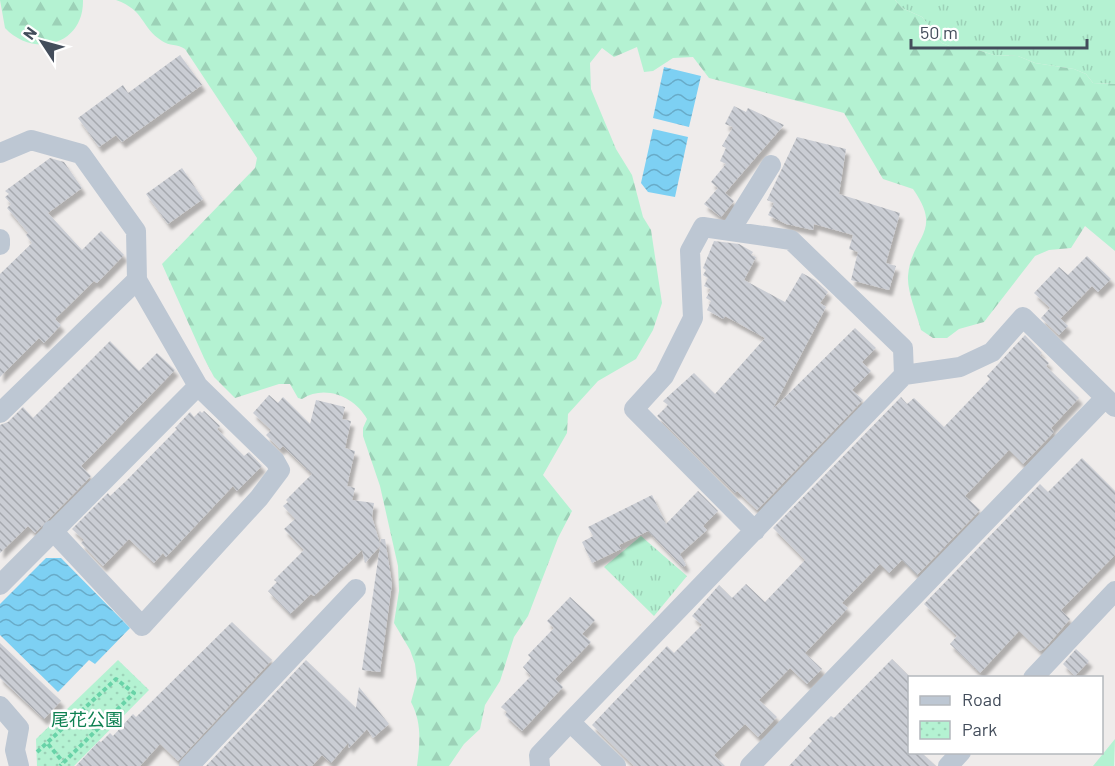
<svg xmlns="http://www.w3.org/2000/svg" width="1115" height="766" font-family="Barlow,'Noto Sans JP',sans-serif">
  <style>
    .grass { fill: url(#grass-tufts) }
    .forest { fill: url(#forest-firs) }
    .park { fill: url(#park-dots) }
    .water { fill: url(#water-waves) }
    .building { fill: url(#building-back-hatch); filter: url(#shadow) }
    .lines { fill: none; stroke-linecap: round; stroke-linejoin: round }
    .path { stroke: #69d3a8; stroke-width: 4; stroke-dasharray: 4.5 3; stroke-linecap: butt }
    .street { stroke: #bdc7d3; stroke-width: 20 }
    .labels { text-anchor: middle; stroke-width: 5; stroke-linejoin: round; paint-order: stroke }
    .park-label { font-size: 18px; fill: #0e8152; stroke: #fff }
  </style>
  <defs>
    <pattern id="grass-tufts" width="24" height="20" patternUnits="userSpaceOnUse" patternTransform="scale(1.5)"><rect width="24" height="20" fill="#b4f2d2"/><path d="M3 7l-1-3M5 7V3M7 7l1-3M15 17l-1-3M17 17v-4M19 17l1-3" fill="none" stroke="#9cd1b7"/></pattern>
    <pattern id="forest-firs" width="22" height="20" patternUnits="userSpaceOnUse" patternTransform="scale(1.5)"><rect width="22" height="20" fill="#b4f2d2"/><path d="M5 1l3.5 6h-7zM16 11l3.5 6h-7z" fill="#9cd1b7"/></pattern>
    <pattern id="park-dots" width="8" height="8" patternUnits="userSpaceOnUse" patternTransform="scale(1.5)"><rect width="8" height="8" fill="#b4f2d2"/><path d="M2 2h.1M6 6h.1" fill="none" stroke="#9cd1b7" stroke-width="1.8" stroke-linecap="round"/></pattern>
    <pattern id="water-waves" width="16" height="10" patternUnits="userSpaceOnUse" patternTransform="scale(1.5)"><rect width="16" height="10" fill="#7dd0f3"/><path d="M0 5q4-4 8 0t8 0" fill="none" stroke="#68abc8"/></pattern>
    <pattern id="building-back-hatch" width="6" height="6" patternUnits="userSpaceOnUse" patternTransform="scale(1.5)"><rect width="6" height="6" fill="#cacdd4"/><path d="M-1 5l2 2M0 0l6 6M5-1l2 2" fill="none" stroke="#a6a9af"/></pattern>
    <filter id="shadow"><feDropShadow dx="3.5" dy="6" stdDeviation="1.5" flood-color="#0004"/></filter>
  </defs>
  <rect width="100%" height="100%" fill="#efeceb"/>
  <path class="grass" d="M895 0H1115V84L1093 83 1086 74 1074 69 1035 63 1018 56 994 55 965 46 952 47 942 43 922 17 902 8Z
    M641 536 687 576 654 616 604 567Z
    M1115 739 1114 766H1093Z"/>
  <path class="forest" d="M0 0H83C84 46 33 58 5 28Z
    M116 0H895L902 8 922 17 942 43 952 47 965 46 994 55 1018 56 1035 63 1074 69 1086 74 1093 83 1115 84V251L1085 226 1071 248 1049 250 1035 256 984 322 959 329 947 338H933L921 330C917 314 907 292 908 276 911 236 944 233 913 189L883 179 844 113 709 78 693 57 673 58 653 71 644 72 637 47 614 57 602 48 590 63 591 89 616 149 632 175 643 217 651 230 662 303 653 330 636 359 598 381 568 414 567 433 543 475 572 511 558 538 528 616 514 637 500 681 485 705 480 729 464 744 449 766H417C420 742 422 723 411 702L417 680 415 664 410 650 394 623 399 591 398 566 380 486 363 436V428L367 419C355 397 325 384 302 399L298 398 290 384H279L235 398 214 377 204 358 162 264 255 168 257 158 185 49C178 44 169 46 162 41 140 27 146 11 116 0Z"/>
  <path class="park" d="M118 660 149 690 74 766H37L36 739Z"/>
  <path class="water" d="M664 67 701 76 689 127 653 118Z
    M653 129 688 137 675 197 648 192 641 183Z
    M46 558H61L130 628 95 664 89 660 58 692 0 635V604Z"/>
  <path class="building" d="M180 55 202 85 122 142 116 135 99 147 78 118 123 85 128 93Z
    M734 106 746 112 748 108 784 125 725 193 734 201 721 217 704 204 718 188 711 182 726 164 720 161 726 148 722 146 733 127 725 124Z
    M797 137 846 149 839 194 900 213 886 263 896 266 889 290 851 280 858 252 849 249 853 235 814 224 813 230 786 224 768 215 774 203 767 200Z
    M50 158 64 162 82 188 48 213 82 250 101 231 124 255 97 283 94 281 55 319 61 325 44 343 39 338 0 377V274L32 243 26 235 28 233 7 208 11 204 5 197 9 194 5 191Z
    M182 168 203 199 168 224 146 194Z
    M714 241 739 244 753 252 751 255 756 257 744 280 785 302 802 273 815 280 828 292 820 303 826 307 772 410 855 328 876 348 862 362 871 371 852 390 863 400 757 510 737 491 735 493 657 416 668 405 663 401 694 373 715 394 765 338 725 316 723 319 707 310 711 301 706 298 711 289 704 286 708 278 703 275 706 270 703 268Z
    M1087 256 1111 279 1098 292 1092 286 1061 318 1034 293 1059 267 1068 275Z
    M1050 308 1068 326 1059 335 1041 318Z
    M1025 335 1042 353 1040 355 1049 363 1046 366 1079 398 1051 428 1054 432 1023 464 1009 450 965 496 980 510 917 575 902 560 889 573 880 564 842 603 848 608 805 653 822 669 807 684 790 668 759 700 777 717 758 737 745 724 714 755 725 766H634L592 725 667 646 674 653 702 625 692 616 719 585 732 598 746 584 765 602 805 560 773 528 901 397 907 404 914 398 944 427 990 379 987 376Z
    M110 341 139 371 157 353 175 370 81 466 91 476 35 533 28 526 0 553V425L8 422 23 407 33 418Z
    M269 395 278 403 283 397 310 424 316 400 345 407 342 419 351 421 345 448 355 451 347 486 355 488 352 500 374 503 372 517 380 544 381 539H385L392 584 380 672 362 670 380 546 365 563 362 550 314 596 311 594 290 614 268 591 277 582 274 580 304 550 284 529 295 519 283 506 288 502 286 500 312 474 283 446 280 449 266 435 271 430 253 413Z
    M200 411 202 413 204 411 220 426 217 429 244 456 249 452 262 466 237 491 233 486 166 557 163 553 154 563 129 539 103 566 81 543 84 540 72 529 108 493 110 496 126 481 177 429 175 428 190 412 194 417Z
    M1082 458 1115 491V555L1061 610 1070 619 1045 648 1040 651 1019 631 980 673 950 644 957 636 924 604 1040 484 1048 492Z
    M698 491 718 511 703 526 707 530 680 554 686 565 683 567 648 531 619 545 621 549 592 563 582 542 593 536 588 527 652 495 666 524Z
    M570 597 595 620 582 634 591 642 555 679 563 687 522 731 505 715 507 712 501 707 531 676 523 667 531 658 528 655 554 628 547 621Z
    M232 622 272 660 178 761 160 744 140 766H76L99 741 101 742 110 733 113 736 133 714 136 717Z
    M0 643 61 701 44 719 0 678Z
    M1076 649 1089 661 1075 676 1063 664Z
    M892 659 909 676V753H922L936 766H789L812 741 809 738 831 716 834 718Z
    M306 660 356 708 359 687 389 724 373 738 367 729 349 748 348 743 331 763 322 755 312 766H206Z"/>
  <g class="lines">
    <path class="path" d="M48 744 63 762
      M37 752 116 679 134 693 60 766"/>
    <path class="street" d="M0 153 31 140 81 154 136 231 137 280 0 413
      M730 231 771 165
      M0 239V245
      M137 280 198 386
      M755 531 634 409 664 376 693 318 690 251 703 227 791 240 903 348 904 375
      M0 585 198 386 275 461 280 470 259 498 142 626 52 530
      M1033 678 1115 591
      M0 706 19 728 15 750 19 766
      M570 722 616 766
      M189 766 356 589
      M540 766 539 755 570 722 904 375 960 367 992 352 1023 317 1115 407
      M750 766 1105 398
      M948 766 961 752"/>
  </g>
  <g class="labels">
    <g class="park-label">
      <text x="87" y="726">尾花公園</text>
    </g>
  </g>
  <rect x="908" y="676" width="195" height="78" fill="#ffffff" stroke="#b4b8bd" stroke-width="1.5"/>
  <rect x="920" y="696" width="30" height="9" fill="#bdc7d3" stroke="#b4b8bd" stroke-width="1.5"/>
  <text x="962" y="706" font-size="18" fill="#434d5b">Road</text>
  <rect x="920" y="721" width="30" height="18" fill="url(#park-dots)" stroke="#b4b8bd" stroke-width="1.5"/>
  <text x="962" y="736" font-size="18" fill="#434d5b">Park</text>
  <g transform="translate(42 42) rotate(306)" stroke="#ffffff" stroke-width="4.5" paint-order="stroke">
  <path d="M0-4.5L10 22L0 15L-10 22Z" fill="#434d5b"/>
  <text y="-9" font-size="16" font-weight="bold" text-anchor="middle" fill="#434d5b">N</text>
  </g>
  <path d="M911 39v9h176v-9" fill="none" stroke="#434d5b" stroke-width="3"/>
  <text x="920" y="39" font-size="18" fill="#434d5b" stroke="#ffffff" stroke-width="4.5" paint-order="stroke">50 m</text>
</svg>
